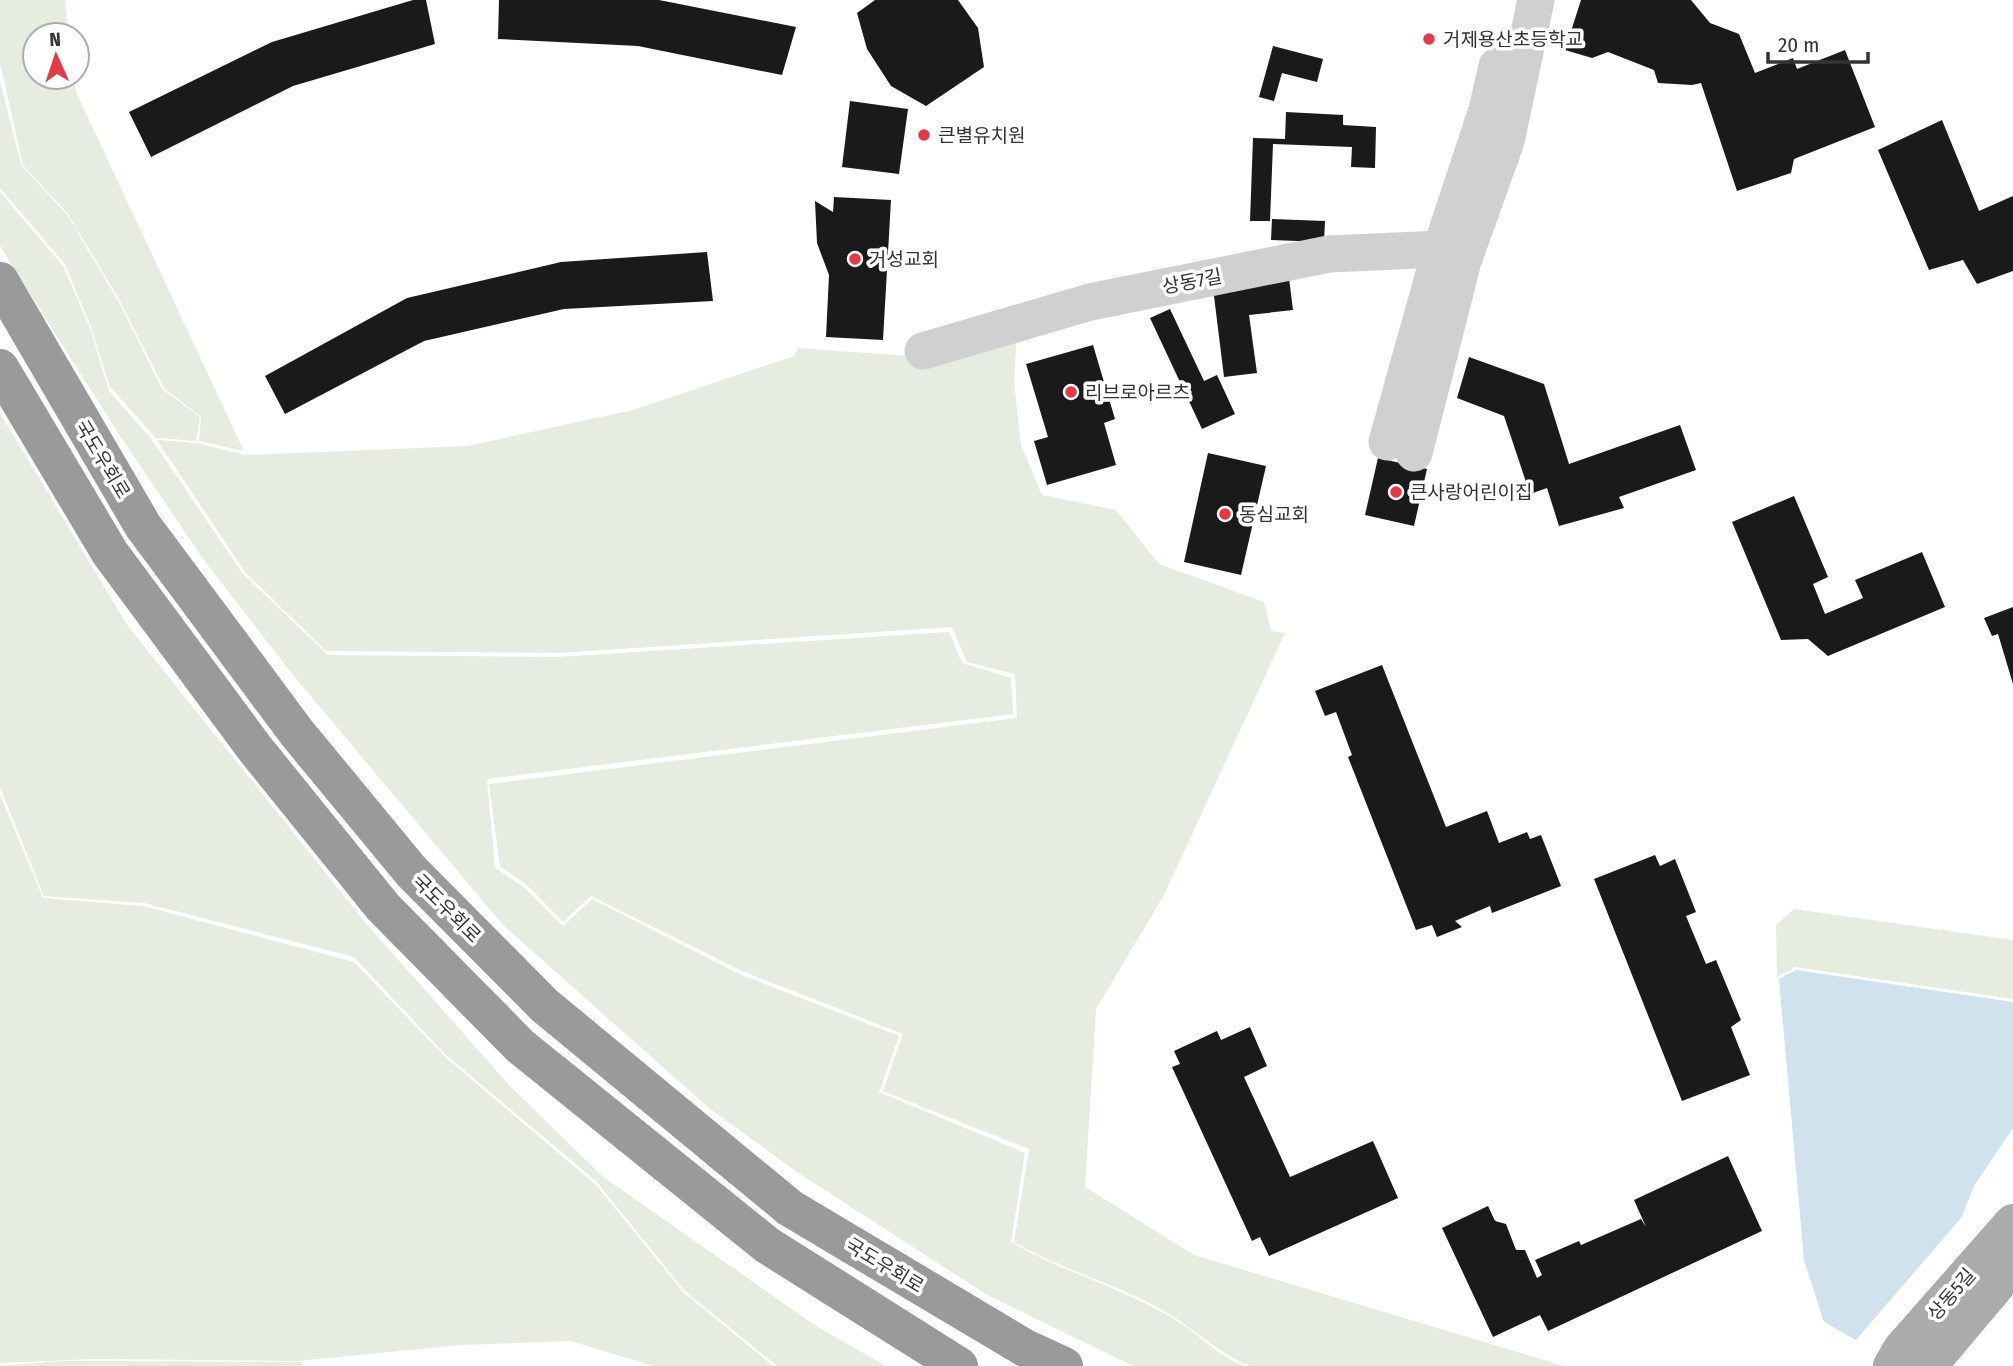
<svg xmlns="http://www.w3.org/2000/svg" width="2013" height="1366" font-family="'Fira Sans Condensed','Noto Sans KR',sans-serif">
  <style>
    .green { fill: #e6ecdf }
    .water { fill: #cfe2ee }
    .building { fill: #1a1a1a }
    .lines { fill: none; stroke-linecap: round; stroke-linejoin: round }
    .minor { stroke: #d0d0d0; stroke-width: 37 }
    .major { stroke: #ababab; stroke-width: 38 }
    .highway { stroke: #9a9a9a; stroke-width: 38 }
    .poi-dot { fill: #e63946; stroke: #fff; stroke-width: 2.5 }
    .labels { text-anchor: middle; stroke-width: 7; stroke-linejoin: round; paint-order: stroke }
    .poi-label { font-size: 19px; fill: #333; stroke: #fff; text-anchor: start }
    .street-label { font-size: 19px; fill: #333; stroke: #fff }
  </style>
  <rect width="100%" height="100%" fill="#fff"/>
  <path class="green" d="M0 0H65L69 35H35V77H74L76 92 244 451 199 441 201 417 164 388 119 299 68 214 23 165 0 63Z
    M0 81 21 165 67 215 118 301 162 389 200 417 196 441 156 438 110 387 91 327 65 264 0 188Z
    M0 192 63 266 89 326 109 391 152 440 243 574 328 655 558 657 949 632 962 663 1011 678 1013 714 487 779 495 868 526 889 563 926 592 899 739 974 899 1036 879 1092 1025 1153 1011 1242C1062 1272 1121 1287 1172 1318 1198 1333 1216 1355 1244 1366H1133L987 1295 797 1172 709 1108 503 925 293 675 203 559 115 428 0 246Z
    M1017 333 1014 381 1021 445 1042 495 1116 510 1159 564 1264 602 1271 631 1285 633 1164 895 1096 1009 1085 1187 1194 1255 1564 1366H1250C1220 1354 1201 1334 1174 1317 1124 1285 1065 1272 1014 1242L1029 1149 883 1091 903 1034 740 970 591 896 563 922 527 885 500 866 489 784 1017 718 1015 674 967 662 952 627 559 653 326 651 245 572 157 440 197 443 245 455 467 446 633 410 794 356 798 348 923 357Z
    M0 413 127 625 363 920 509 1085 602 1176 816 1326 886 1366H777L685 1291 596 1181 445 1054 354 957 144 903 44 896 0 787Z
    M0 795 43 898 143 906 354 962 444 1056 596 1185 684 1293 773 1366H653L571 1341 461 1345 297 1361 94 1359 0 1363Z
    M1794 909 2013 940V999L1795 967 1777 977 1776 925Z
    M64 1361 301 1362 302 1366H0Z"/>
  <path class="water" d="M1796 970 2013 1002V1128L1974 1186 1961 1218 1856 1340 1824 1322 1804 1260 1779 979Z"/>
  <path class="building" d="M413 0H426L435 44 293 86 151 157 129 112 272 42Z
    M499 0H659L796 27 782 75 638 46 498 39Z
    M875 0H958L978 28 984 67 926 106 891 86 867 49 857 13Z
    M1581 0H1691L1710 23 1739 34 1755 73 1793 58 1797 69 1845 50 1875 127 1794 159 1791 173 1737 191 1701 83 1692 85 1658 83 1654 70 1608 52 1592 58 1565 50Z
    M1273 46 1323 59 1317 82 1282 73 1274 101 1259 97Z
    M850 101 908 109 899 174 842 167Z
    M1286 112 1343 115V125L1376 127 1375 168 1351 167 1352 147 1273 144 1270 221H1250L1253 138 1285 139Z
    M1942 120 1979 211 2013 196V271L1977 284 1963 260 1929 270 1878 150Z
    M834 197 891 200 883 340 826 337 829 275 817 243 815 201 833 212Z
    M1272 219 1325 221 1324 242 1271 240Z
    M707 252 713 301 564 309 424 341 285 414 265 376 407 298 561 262Z
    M1289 278 1293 310 1249 315 1257 373 1224 377 1213 288Z
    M1170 309 1204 381 1217 375 1235 414 1202 429 1150 318Z
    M1093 345 1115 419 1104 423 1116 465 1047 485 1034 441 1048 437 1026 364Z
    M1469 357 1544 384 1569 464 1680 425 1696 470 1619 497 1624 508 1559 526 1547 488 1530 494 1504 416 1457 398Z
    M1208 453 1266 466 1241 575 1184 562Z
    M1378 458 1427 469 1414 526 1365 515Z
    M1794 496 1828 577 1813 584 1825 614 1863 598 1855 580 1922 552 1945 607 1828 656 1808 639 1781 640 1732 522Z
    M2013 607V684L1998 634 1992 636 1984 618Z
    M1382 665 1446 827 1487 811 1499 843 1527 832 1530 839 1541 835 1561 886 1492 913 1490 906 1455 921 1462 927 1437 937 1432 925 1416 930 1348 757 1352 755 1336 712 1325 716 1315 691Z
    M1655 855 1660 866 1675 859 1696 912 1686 916 1706 964 1716 960 1741 1020 1731 1027 1750 1075 1682 1101 1594 879Z
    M1250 1027 1267 1066 1244 1077 1290 1177 1373 1141 1398 1198 1269 1256 1260 1237 1252 1241 1172 1067 1180 1064 1174 1051 1217 1031 1221 1040Z
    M1728 1156 1762 1231 1548 1331 1540 1315 1493 1337 1442 1228 1488 1206 1495 1221 1506 1224 1516 1250H1525L1537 1278 1542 1275 1535 1260 1579 1241 1581 1245 1641 1219 1646 1227 1634 1200Z"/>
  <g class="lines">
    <path class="minor" d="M923 351 1090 302 1329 254 1441 249 1463 261
      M1387 442 1441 249 1487 110 1497 66
      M1414 453 1463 261 1506 141 1536 0"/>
    <path class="major" d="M1892 1366 1902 1349 2013 1223
      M1928 1366 2013 1265"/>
    <path class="highway" d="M0 281 143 526 297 733 411 871 544 1005 790 1208 1025 1348 1064 1366
      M0 368 110 553 256 750 383 907 520 1046 767 1245 959 1366"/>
  </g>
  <g class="poi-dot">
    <circle cx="1429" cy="39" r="7"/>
    <circle cx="924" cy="135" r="7"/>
    <circle cx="855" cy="259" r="7"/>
    <circle cx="1071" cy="392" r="7"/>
    <circle cx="1396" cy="492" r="7"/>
    <circle cx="1225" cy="514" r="7"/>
  </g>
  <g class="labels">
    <g class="poi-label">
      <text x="1443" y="46">거제용산초등학교</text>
      <text x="938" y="142">큰별유치원</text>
      <text x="869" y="266">거성교회</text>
      <text x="1085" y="399">리브로아르츠</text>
      <text x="1410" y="499">큰사랑어린이집</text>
      <text x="1239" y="521">동심교회</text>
    </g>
    <g class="street-label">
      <text transform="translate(1192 281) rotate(-11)" y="7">상동7길</text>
      <text transform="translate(103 459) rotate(59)" y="7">국도우회로</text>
      <text transform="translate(447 908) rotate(45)" y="7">국도우회로</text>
      <text transform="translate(885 1265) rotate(31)" y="7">국도우회로</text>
      <text transform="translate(1951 1294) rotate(-49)" y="7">상동5길</text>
    </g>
  </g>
  <g transform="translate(56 56) rotate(357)"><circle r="33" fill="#ffffff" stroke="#adadad" stroke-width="2"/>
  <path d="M0-5L12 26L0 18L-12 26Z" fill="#e63946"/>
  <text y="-10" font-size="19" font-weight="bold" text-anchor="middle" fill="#333333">N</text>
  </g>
  <path d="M1768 52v10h100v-10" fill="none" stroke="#333333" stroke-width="3.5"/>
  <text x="1778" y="52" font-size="21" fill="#333333" stroke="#ffffff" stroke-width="5" paint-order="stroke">20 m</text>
</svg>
